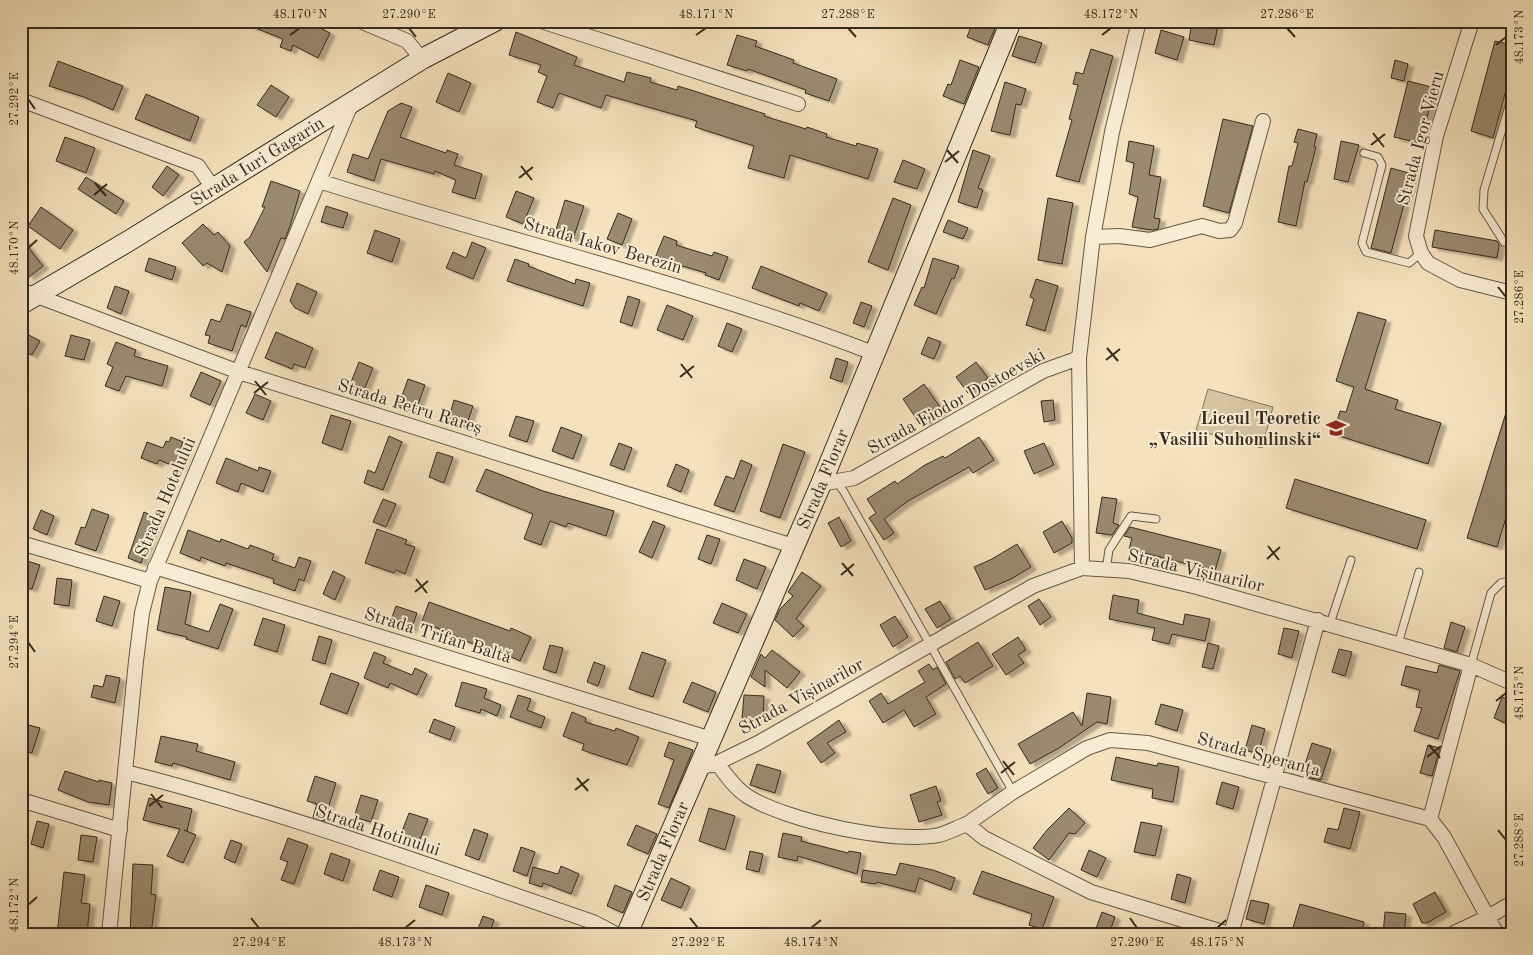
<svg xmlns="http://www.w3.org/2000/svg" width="1533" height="955" font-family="'Old Standard TT',serif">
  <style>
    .green { fill: #d5c3a2; stroke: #867760 }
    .building { fill: #998a70; stroke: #362b1d; filter: url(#shadow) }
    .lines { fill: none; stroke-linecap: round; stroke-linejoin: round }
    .lane-casing { stroke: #665945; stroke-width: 9 }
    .street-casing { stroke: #665945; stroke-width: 16 }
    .secondary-casing { stroke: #362b1d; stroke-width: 22 }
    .lane { stroke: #f8ecd4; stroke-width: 7 }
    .street { stroke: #f8ecd4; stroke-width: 14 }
    .secondary { stroke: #f8ecd4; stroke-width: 20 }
    .ticks { fill: none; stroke: #362b1d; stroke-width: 2 }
    .labels { text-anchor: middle; stroke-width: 4; stroke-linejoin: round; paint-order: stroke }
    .street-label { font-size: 18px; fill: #362b1d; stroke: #f8ecd4 }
    .poi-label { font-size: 18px; font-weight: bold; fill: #362b1d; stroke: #f8ecd4; text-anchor: end }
    .neatline { fill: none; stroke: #362b1d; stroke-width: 2 }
    .ticks-label { font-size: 12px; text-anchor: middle; fill: #362b1d }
  </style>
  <defs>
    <filter id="shadow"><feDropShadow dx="5.5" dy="3" stdDeviation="1" flood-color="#0004"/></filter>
  </defs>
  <rect width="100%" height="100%" fill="#f5e2bd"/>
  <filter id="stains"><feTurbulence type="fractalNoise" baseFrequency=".004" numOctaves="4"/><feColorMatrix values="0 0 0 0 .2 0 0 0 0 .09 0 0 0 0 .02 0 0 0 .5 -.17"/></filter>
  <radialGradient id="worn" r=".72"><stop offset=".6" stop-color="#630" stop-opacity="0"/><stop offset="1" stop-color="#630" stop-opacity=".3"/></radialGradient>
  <path class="green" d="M1208 389 1273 407 1262 448 1196 430Z"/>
  <path class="building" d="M300 21 310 23 330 33 318 58 293 45 291 51 280 47 283 39 240 22Z
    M973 21 995 28 988 45 967 37Z
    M1192 21H1219L1214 45 1189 40Z
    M1161 30 1184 37 1177 60 1155 53Z
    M516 32 577 57 574 65 624 82 627 72 651 78 650 82 677 90 678 86 691 90 765 114 764 116 806 129 807 127 827 134 826 137 856 146 857 143 878 149 868 179 790 155 784 178 748 168 754 146 695 127 697 121 606 95 601 108 559 93 553 108 537 102 547 76 538 72 541 65 509 55Z
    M737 35 757 41 755 46 794 60 793 63 837 79 829 101 805 93 806 90 748 69 747 71 727 65Z
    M1019 36 1042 43 1035 63 1012 56Z
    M1495 41 1512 45V68L1493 138 1471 131Z
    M1091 49 1113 56 1079 182 1056 176 1072 120 1069 119 1078 85 1073 84 1076 72 1083 74Z
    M960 60 979 67 964 104 943 96 948 84 951 85Z
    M1395 60 1408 64 1404 81 1391 78Z
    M58 61 123 86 113 110 84 97 49 86Z
    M448 73 471 83 459 112 436 102Z
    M1408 81 1435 88 1420 143 1394 137Z
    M1005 82 1026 89 1021 105 1016 104 1010 135 991 131Z
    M271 85 289 97 276 117 257 105Z
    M146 94 199 117 190 141 135 119Z
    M401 103 412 107 400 137 446 153 447 150 458 154 454 165 482 174 475 199 452 192 456 180 435 171 434 174 381 159 374 181 347 172 353 154 368 159 388 111Z
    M1223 119 1253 126 1229 213 1203 206Z
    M1298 129 1317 134 1314 147H1316L1307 182 1305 181 1296 226 1278 222 1289 166H1292L1298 143 1294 142Z
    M65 137 95 148 86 173 56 161Z
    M1129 141 1154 146 1149 175 1161 177 1154 218 1160 219 1158 229 1152 230 1132 227 1138 197 1129 194 1134 163 1126 161Z
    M1341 141 1359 145 1348 182 1334 179Z
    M973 150 990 156 978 188 983 190 977 208 958 202Z
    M903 160 925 169 917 189 894 182Z
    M167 166 179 175 163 196 152 187Z
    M1391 168 1412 174 1391 253 1371 248Z
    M86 177 124 201 116 214 78 189Z
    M271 181 300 191 290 226 285 239 281 238 267 272 244 242 250 237 265 207H262Z
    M516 191 534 198 523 224 506 217Z
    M893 198 911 205 888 270 868 262Z
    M1048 198 1073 203 1062 264 1038 260Z
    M565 200 584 206 573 239 555 233Z
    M326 206 348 213 343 228 321 222Z
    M41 207 73 230 60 249 28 226Z
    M618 213 632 219 622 245 607 239Z
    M948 220 968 228 963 239 943 232Z
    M203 224 214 235 218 232 230 246 222 272 207 263 203 266 182 243Z
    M375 230 400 239 392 262 367 253Z
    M1435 230 1497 241 1499 245 1497 258 1432 247Z
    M664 236 677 241 676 245 712 256 714 252 728 257 719 280 705 275 706 273 655 258Z
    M21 238 43 266 29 277 21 267Z
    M472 242 486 248 473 279 446 268 453 252 466 258Z
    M149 258 176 267 172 280 145 271Z
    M933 258 959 266 954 279 952 278 936 314 914 305 922 287 924 288Z
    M515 259 529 264 528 266 575 284 576 279 590 283 583 306 507 281Z
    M761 266 827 293 819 311 800 303 799 306 752 288Z
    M1036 279 1058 286 1045 331 1026 325 1034 299 1030 297Z
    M297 283 317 292 308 314 295 308 290 301Z
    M115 286 129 291 121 314 107 308Z
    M628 296 640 300 632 326 620 322Z
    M861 302 872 306 864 327 853 323Z
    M227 304 251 312 246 327 241 325 232 351 208 343 210 336 205 335 211 319 220 322Z
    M667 305 693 316 683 340 657 330Z
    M1358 312 1386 320 1365 389 1398 400 1395 409 1441 423 1428 464 1333 434 1340 411 1346 412 1354 387 1336 381Z
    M727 323 742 329 732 352 718 346Z
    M276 332 313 348 305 368 294 364 292 369 265 358Z
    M27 334 40 341 32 355 21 350Z
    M71 335 90 340 84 360 65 356Z
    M928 337 941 342 934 359 921 354Z
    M116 342 136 350 134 356 168 366 162 386 126 376 119 391 105 386 113 367 107 364Z
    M836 358 848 362 842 382 830 378Z
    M359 362 373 368 362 395 348 390Z
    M976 362 988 378 968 393 956 377Z
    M201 372 221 381 210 405 190 396Z
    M408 379 425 385 415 413 398 407Z
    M924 384 942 410 920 424 903 399Z
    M255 394 271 401 263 420 246 413Z
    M454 400 473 406 466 427 448 421Z
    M1053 400 1055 420 1044 422 1041 401Z
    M1509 403H1512V498L1497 547 1467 538Z
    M331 415 351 421 342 450 322 443Z
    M516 416 534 421 527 442 509 436Z
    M561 427 582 435 573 459 552 451Z
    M389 436 402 442 383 490 364 483 368 470 375 473Z
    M171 437 183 442 181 447 186 449 179 468 159 460 157 464 141 458 147 442 163 448 166 441 169 442Z
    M979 437 994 460 973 473 969 467 908 501 884 519 894 533 884 540 869 518 876 513 867 499 895 481 897 484 925 465 943 456 945 458Z
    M619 443 632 448 624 470 610 465Z
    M1044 443 1054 465 1034 474 1024 451Z
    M783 444 805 452 780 518 760 511Z
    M437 452 453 457 444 483 429 477Z
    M226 458 258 471 259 467 271 471 263 492 241 483 238 492 216 483Z
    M741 460 752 465 734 512 714 505 726 476 734 479Z
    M676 464 689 470 681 492 667 486Z
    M486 469 543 491 614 511 606 536 568 523 566 527 550 521 541 545 524 539 533 514 476 491Z
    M1295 479 1426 520 1417 549 1286 508Z
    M1102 497 1117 499 1113 523 1119 525 1112 535 1096 533Z
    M383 499 396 504 386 527 373 522Z
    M92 509 109 515 96 551 75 544 81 527 85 528Z
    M41 510 54 516 47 535 33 529Z
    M144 512 157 518 141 563 128 558Z
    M839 517 851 541 841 547 828 523Z
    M653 521 665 526 652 558 639 552Z
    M1062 521 1072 538V543L1054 553 1043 532Z
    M1130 527 1221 550 1215 571 1129 549 1132 538 1124 536Z
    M377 529 407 540 405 544 415 547 405 574 396 570 394 573 365 563Z
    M188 530 220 542 221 539 248 549 250 545 274 554 272 560 295 568 299 557 311 561 304 581 299 579 295 591 273 583 274 579 226 563 225 566 201 557 200 561 180 553Z
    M707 535 720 539 711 564 698 559Z
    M1017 544 1031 567 1011 579 985 590 974 567 992 559Z
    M744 559 766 567 757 589 736 580Z
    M24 560 40 565 32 589 21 586V570Z
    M333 571 345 577 335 600 323 594Z
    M802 572 821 586 796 619 804 626 793 637 775 620 780 609 793 596 788 592Z
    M57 578 72 580 69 606 54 604Z
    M165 587 191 592 185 624 209 632 220 604 233 609 218 649 186 639 187 637 157 630Z
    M1113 595 1139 600 1137 613 1183 625 1185 614 1210 619 1205 641 1172 634 1169 644 1152 640 1155 628 1109 619Z
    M104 596 120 601 112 626 96 621Z
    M1039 599 1051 617 1040 625 1028 606Z
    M940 601 951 619 937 628 925 609Z
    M429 602 510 631 511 628 531 637 520 661 494 649 493 653 435 627 421 624Z
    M722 603 747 614 738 633 713 623Z
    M396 606 417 613 411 630 390 623Z
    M895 616 908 637 893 647 880 625Z
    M263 618 285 625 277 652 254 645Z
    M1451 622 1465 627 1457 652 1444 648Z
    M1284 628 1299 631 1292 658 1278 654Z
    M319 636 332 640 325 664 312 660Z
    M1018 637 1026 650 1018 655 1024 663 1006 675 992 654Z
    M978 642 993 666 965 683 960 676 955 679 946 662Z
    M1208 643 1219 646 1213 669 1202 667Z
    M550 645 563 648 556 673 543 669Z
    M1339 649 1352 652 1345 676 1332 672Z
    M772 650 800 672 787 688 765 670V687L751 677 761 654 765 658Z
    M374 652 386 657 383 663 412 675 415 668 427 674 417 695 390 683 388 688 364 678Z
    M642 652 666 660 653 697 629 689Z
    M594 662 605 666 598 686 587 682Z
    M929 664 933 670 937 667 946 684 926 697 936 714 914 727 904 710 883 723 869 701 881 693 888 704 925 682 918 671Z
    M1439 665 1460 671 1438 739 1414 731 1422 708 1416 707 1420 690 1401 685 1406 666 1437 673Z
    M331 673 359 683 347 714 320 704Z
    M106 675 120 678 115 703 91 697 94 685 103 687Z
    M462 682 487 689 484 698 501 705 497 716 481 709 480 713 455 706Z
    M692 682 716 692 708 712 683 702Z
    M1087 693 1111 697 1107 724 1097 722 1059 748 1030 764 1018 744 1073 712 1082 726Z
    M518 695 531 699 527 710 545 717 541 728 510 717Z
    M744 695 764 696 763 719 742 718Z
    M1502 697 1512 701 1505 723 1494 718Z
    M1161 704 1183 710 1177 731 1155 724Z
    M572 712 586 718 585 722 615 731 616 728 639 737 627 765 582 750 584 744 563 736Z
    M434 719 455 727 450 740 429 732Z
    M839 720 846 732 827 743 835 753 821 763 807 743Z
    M21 723 40 728 32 753 21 750Z
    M1252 725 1265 729 1258 754 1245 750Z
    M161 736 198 744 196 751 235 762 230 780 173 763 172 766 155 762Z
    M669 742 693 750 669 808 658 804 674 760 664 756Z
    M1312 743 1331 749 1321 780 1306 777 1309 768 1304 767Z
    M1428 745 1440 748 1432 776 1420 773Z
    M1116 757 1157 766 1158 763 1179 767 1173 802 1152 798 1153 789 1111 780Z
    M757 764 781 771 775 793 750 785Z
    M986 768 998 788 988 794 976 774Z
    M65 771 99 782V780L112 783 109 805 88 802 58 790Z
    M315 776 336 783 324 821 313 817 317 804 307 801Z
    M1222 782 1239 787 1233 809 1216 804Z
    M936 786 941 801 937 802 942 815 919 822 910 795Z
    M361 795 378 800 371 822 354 817Z
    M149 798 192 809 187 831 184 830 196 835 183 863 167 856 180 829 143 820Z
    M709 808 735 816 725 850 699 841Z
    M1069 808 1085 823 1075 834 1069 833 1049 860 1033 848 1047 830Z
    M1344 808 1360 812 1350 849 1324 842 1328 828 1338 830Z
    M409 813 428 819 420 840 401 834Z
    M37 821 49 824 43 848 31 844Z
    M1141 822 1162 826 1155 856 1134 852Z
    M636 825 657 834 648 854 627 845Z
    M474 829 488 834 479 860 465 855Z
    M783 833 802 837 801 841 848 853 849 851 861 853 857 874 798 856 797 861 778 857Z
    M81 835 97 837 93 862 78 860Z
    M288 838 308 845 294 884 281 880 288 862 280 859Z
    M231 840 242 844 235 863 224 858Z
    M521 847 535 852 527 876 513 871Z
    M1089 850 1106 858 1097 877 1081 870Z
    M750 851 763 854 759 872 746 869Z
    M331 853 350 860 343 881 324 874Z
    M900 863 933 870 955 878 951 890 919 878 915 892 877 882 876 884 861 882 863 870 896 875Z
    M133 864 153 865 151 894 156 895 151 934H130Z
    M561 866 579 874 571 894 543 883 542 887 529 883 533 867 558 874Z
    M380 870 399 877 392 897 373 890Z
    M982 871 1054 897 1042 929 1029 925 1032 914 973 894Z
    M64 872 85 875 81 903 90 904 87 934H57Z
    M1177 874 1191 878 1185 903 1171 899Z
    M671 878 690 887 681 908 661 900Z
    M426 885 449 893 442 915 419 907Z
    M615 885 632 892 623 913 607 906Z
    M1435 892 1446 912 1427 923H1422L1413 904Z
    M1251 900 1269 904 1264 924 1246 919Z
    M1300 904 1364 922 1361 934H1303L1292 931Z
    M1102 912 1115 917 1109 934H1094Z
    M1385 912 1406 914 1404 934H1383Z
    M483 916 494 920 489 934H476Z"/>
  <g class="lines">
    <defs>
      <path id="lane" d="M1364 153 1378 157 1382 165 1362 243 1366 252 1409 263 1421 253
        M1504 242 1483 209 1484 190 1512 96
        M837 482 844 492 1013 792
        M1106 570 1109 550 1131 516 1156 519
        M1330 624 1351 560
        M1398 644 1419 572
        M1471 665 1491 593 1501 583 1512 580"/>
      <path id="street" d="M360 21 407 41 422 59
        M541 21 798 104
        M1472 21 1436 136 1416 236 1421 253 1428 263 1460 280 1512 293
        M21 100 198 166 213 188
        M319 181C503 240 692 283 873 353
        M1093 237 1119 236 1150 240 1202 226 1219 231 1230 230 1235 223 1263 121
        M21 290 239 372 793 546
        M821 484 854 478 1043 371 1079 358
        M21 543 150 581
        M155 567 711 739
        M1082 568 1079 358 1093 237 1112 132 1139 21
        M717 763C725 774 735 788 747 796 786 821 893 844 939 835 948 833 958 827 967 824L984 838 1091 892 1229 934
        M699 768 717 763 758 743 1033 586 1082 568 1129 571 1197 587 1471 665 1512 683
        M126 772C284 812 438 869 593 922L616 934
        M21 800 120 830
        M1430 819 1471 665
        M967 824 1013 792 1087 748 1110 740 1148 743 1430 819 1444 837 1497 934
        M109 934 136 661 142 613 150 581 352 102
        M1231 934 1318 620
        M1452 934 1488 917 1512 903"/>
      <g id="secondary">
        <path id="s1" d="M21 304 127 242 422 59 495 21"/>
        <path id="s2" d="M627 934 821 484 1011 21"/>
      </g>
    </defs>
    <use href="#lane" class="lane-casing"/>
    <use href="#street" class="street-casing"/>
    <use href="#secondary" class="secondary-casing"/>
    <use href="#lane" class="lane"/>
    <use href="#street" class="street"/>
    <use href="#secondary" class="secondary"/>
  </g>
  <path class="ticks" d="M409 28 416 37M848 28 856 37M1287 28 1295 37M290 35 300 28M696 35 706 28M1102 35 1111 28M1496 45 1506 37M28 99 35 109M1373 133 1384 147M1371 145 1385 134M947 150 958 163M945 162 959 151M521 166 532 180M519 178 533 167M95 183 106 196M94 195 107 184M28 248 37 240M1498 287 1506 297M1107 348 1118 361M1106 360 1120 349M681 364 692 378M680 377 694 366M255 381 266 395M254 393 268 382M1268 546 1279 560M1267 559 1280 547M842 563 853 576M841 575 854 564M416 579 427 593M415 592 428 581M28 642 35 652M1496 701 1506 693M1429 745 1440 758M1427 757 1441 746M1003 761 1014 775M1001 773 1015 762M577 778 588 791M575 790 589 779M151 794 162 808M149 806 163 795M1498 830 1506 840M28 905 37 897M251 918 259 928M690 918 698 928M1130 918 1137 928M405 928 415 920M811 928 821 920M1217 928 1226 920"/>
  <defs>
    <symbol id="school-bare" viewBox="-9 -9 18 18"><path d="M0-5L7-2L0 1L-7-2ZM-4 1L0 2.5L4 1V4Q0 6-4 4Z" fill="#8f2418" stroke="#f8ecd4" stroke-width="2.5" paint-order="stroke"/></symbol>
  </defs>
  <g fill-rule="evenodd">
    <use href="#school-bare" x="1322" y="414" width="28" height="28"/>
  </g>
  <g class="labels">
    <g class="street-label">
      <text transform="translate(1420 138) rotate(-75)" y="6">Strada Igor Vieru</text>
      <text dy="6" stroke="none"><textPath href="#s1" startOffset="276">Strada Iuri Gagarin</textPath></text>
      <text transform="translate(603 245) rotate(16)" y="6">Strada Iakov Berezin</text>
      <text transform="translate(956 401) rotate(-29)" y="6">Strada Fiodor Dostoevski</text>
      <text transform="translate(410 406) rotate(17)" y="6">Strada Petru Rareș</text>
      <text dy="6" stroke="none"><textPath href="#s2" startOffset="495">Strada Florar</textPath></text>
      <text transform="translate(165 497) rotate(-67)" y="6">Strada Hotelului</text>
      <text transform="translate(1196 570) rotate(13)" y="6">Strada Vișinarilor</text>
      <text transform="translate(438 635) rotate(17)" y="6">Strada Trifan Baltă</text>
      <text transform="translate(801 696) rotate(-29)" y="6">Strada Vișinarilor</text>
      <text transform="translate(1259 754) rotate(15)" y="6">Strada Speranța</text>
      <text transform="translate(378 830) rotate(18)" y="6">Strada Hotinului</text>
      <text dy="6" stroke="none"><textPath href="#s2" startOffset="90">Strada Florar</textPath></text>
    </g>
    <g class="poi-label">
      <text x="1321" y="424">Liceul Teoretic<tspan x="1321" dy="21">„Vasilii Suhomlinski“</tspan></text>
    </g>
  </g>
  <rect width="1533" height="955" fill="none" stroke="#f5e2bd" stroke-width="55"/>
  <rect x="28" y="28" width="1478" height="900" class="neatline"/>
  <g class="ticks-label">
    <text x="300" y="18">48.170°N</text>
    <text x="409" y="18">27.290°E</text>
    <text x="706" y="18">48.171°N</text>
    <text x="848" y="18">27.288°E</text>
    <text x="1111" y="18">48.172°N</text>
    <text x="1287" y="18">27.286°E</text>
    <text transform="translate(1519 37) rotate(-90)" y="4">48.173°N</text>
    <text transform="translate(14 99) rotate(-90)" y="4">27.292°E</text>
    <text transform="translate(14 248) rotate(-90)" y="4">48.170°N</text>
    <text transform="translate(1519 297) rotate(-90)" y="4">27.286°E</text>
    <text transform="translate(14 642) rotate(-90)" y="4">27.294°E</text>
    <text transform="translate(1519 693) rotate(-90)" y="4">48.175°N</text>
    <text transform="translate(1519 840) rotate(-90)" y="4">27.288°E</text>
    <text transform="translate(14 905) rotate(-90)" y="4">48.172°N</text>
    <text x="259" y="946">27.294°E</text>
    <text x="405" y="946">48.173°N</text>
    <text x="698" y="946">27.292°E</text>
    <text x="811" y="946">48.174°N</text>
    <text x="1137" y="946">27.290°E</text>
    <text x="1217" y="946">48.175°N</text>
  </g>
  <rect width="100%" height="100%" filter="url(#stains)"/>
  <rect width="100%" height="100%" fill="url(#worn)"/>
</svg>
